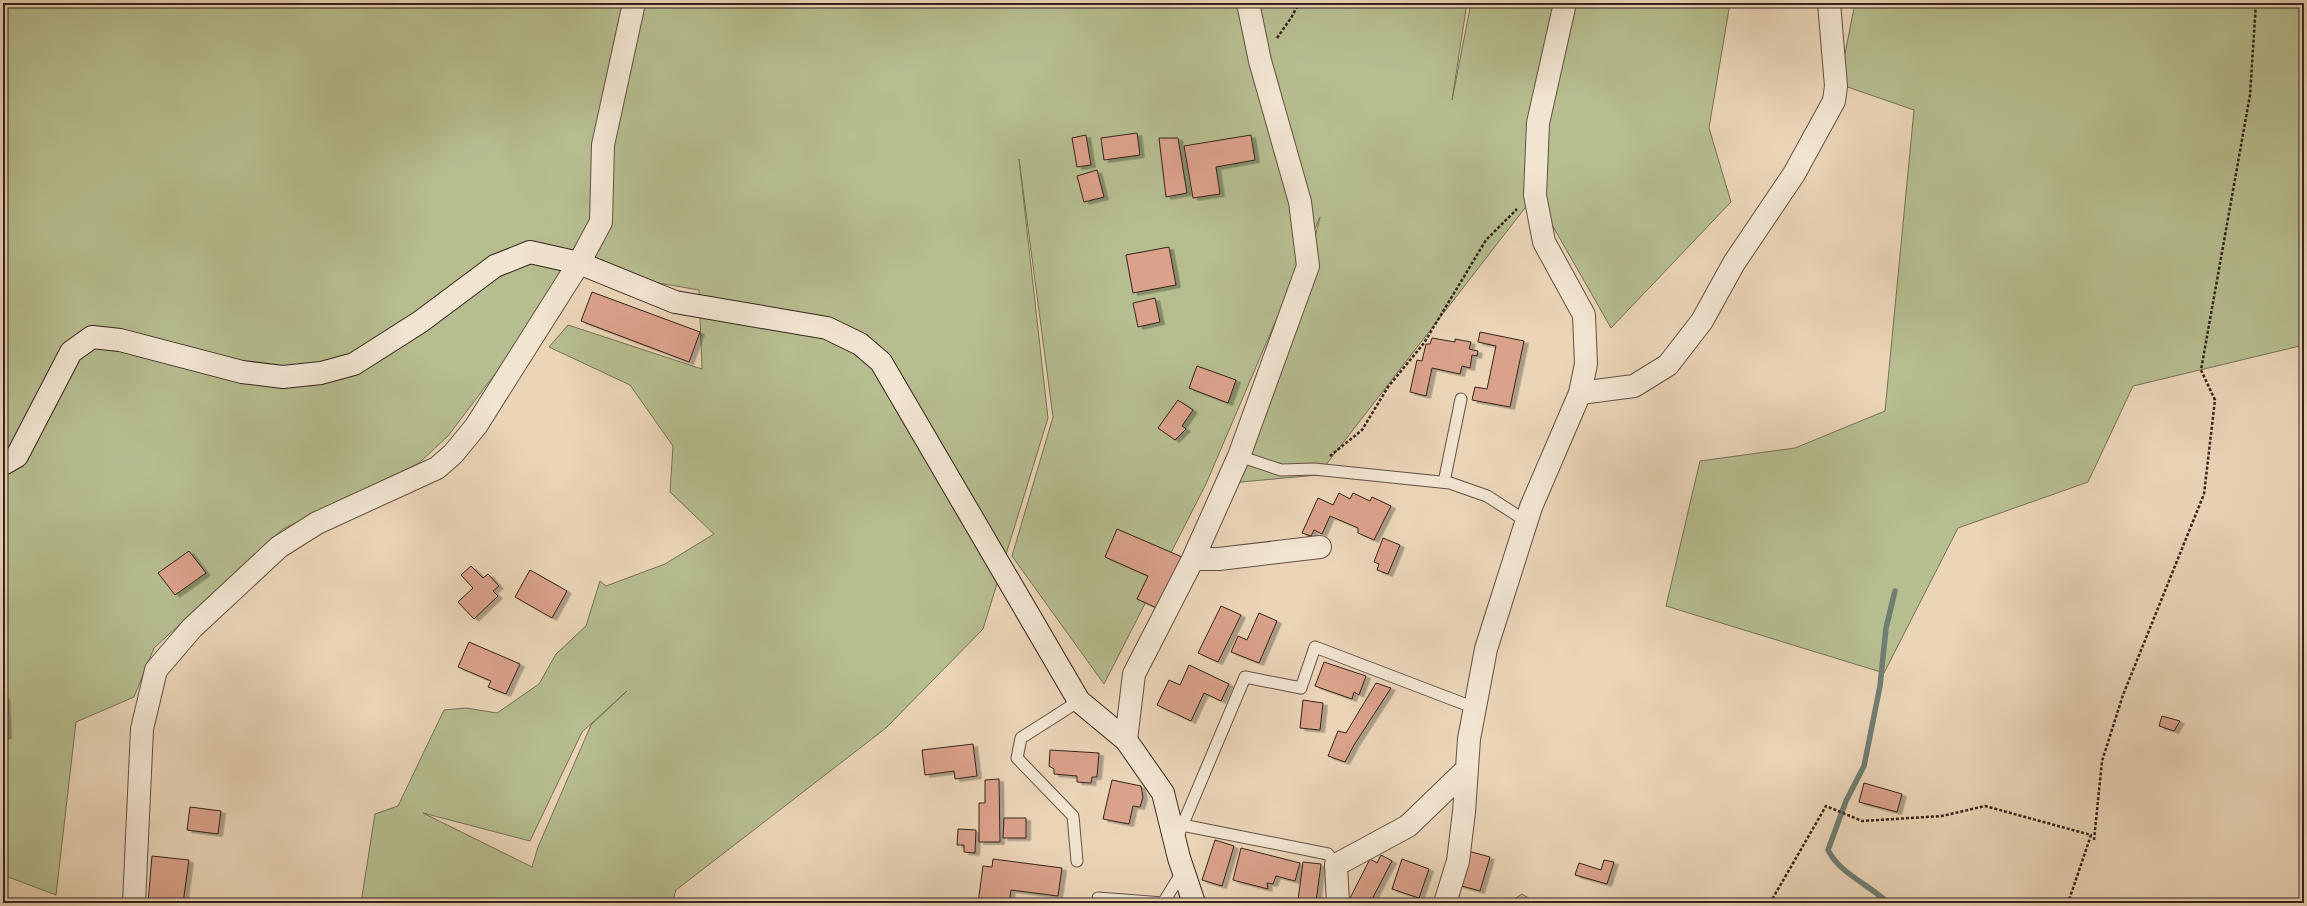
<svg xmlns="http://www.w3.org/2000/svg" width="2307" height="906" font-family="'IM FELL English',serif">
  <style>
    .green { fill: #b6bd8f; stroke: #767056; fill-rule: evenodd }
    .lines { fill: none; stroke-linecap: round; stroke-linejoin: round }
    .stream { stroke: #717d73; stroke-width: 5.5 }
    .building { fill: #dba28b; stroke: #36231c; filter: url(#shadow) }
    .lane-casing { stroke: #635043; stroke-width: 13 }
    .street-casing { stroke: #635043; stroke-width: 24 }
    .secondary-casing { stroke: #36231c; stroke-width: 24 }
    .path { stroke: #36231c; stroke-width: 2.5; stroke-dasharray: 3 2; stroke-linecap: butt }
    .lane { stroke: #f1e4d0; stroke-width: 11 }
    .street { stroke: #f1e4d0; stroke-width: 22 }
    .secondary { stroke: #f1e4d0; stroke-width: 22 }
  </style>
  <defs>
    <filter id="shadow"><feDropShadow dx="4.5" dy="2.5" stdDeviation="0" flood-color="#0004"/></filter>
  </defs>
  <rect width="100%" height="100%" fill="#ead5b7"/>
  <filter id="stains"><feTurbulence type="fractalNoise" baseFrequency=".005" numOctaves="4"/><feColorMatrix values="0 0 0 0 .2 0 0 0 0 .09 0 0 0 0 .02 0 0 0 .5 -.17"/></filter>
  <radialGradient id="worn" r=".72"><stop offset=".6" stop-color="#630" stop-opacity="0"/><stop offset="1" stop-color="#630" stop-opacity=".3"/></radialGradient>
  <path class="green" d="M3 3H1467L1452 100 1471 3H1730L1709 128 1731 202 1611 328 1535 195 1318 475 1230 483 1308 267 1320 217 1206 484 1104 684 1012 556 1053 417 1019 159 1048 418 983 629 886 728 676 890 672 903H361L375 814 398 806 444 710 466 708 497 713 539 684 556 654 586 626 600 581 606 586 665 564 714 534 670 492 673 446 630 385 549 347 568 325 702 369 699 290 571 268 554 296 448 436 419 463 283 529 154 648 134 697 76 722 56 895 3 875ZM627 691 591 725 538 847 532 867 423 813 530 841 582 732Z
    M1855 3H2304V345L2133 386 2088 482 1958 528 1884 673 1666 606 1700 461 1795 448 1885 411 1914 110 1839 84Z
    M1522 894 1537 903H1508Z"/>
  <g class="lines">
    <path class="stream" d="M1888 903C1870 885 1840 874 1828 850L1846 801 1864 766 1880 686 1886 628 1895 591"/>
  </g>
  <path class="building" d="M1137 133 1140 155 1104 160 1101 138Z
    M1086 135 1091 165 1077 167 1072 138Z
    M1251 135 1255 160 1216 167 1220 194 1193 198 1184 146Z
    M1159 138H1178L1187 193 1166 197Z
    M1097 170 1104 197 1084 202 1077 176Z
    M1169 247 1176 285 1133 293 1126 255Z
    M592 292 700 332 689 362 581 321Z
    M1155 298 1160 322 1138 327 1133 303Z
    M1480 332 1524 341 1510 407 1472 400 1475 387 1487 389 1496 346 1478 342Z
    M1432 338 1455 342V339L1471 342 1469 349 1478 351 1477 356 1472 355 1470 368 1462 366 1460 374 1432 368 1426 396 1410 392 1417 360 1422 361 1426 344H1430Z
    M1197 366 1236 380 1228 403 1189 388Z
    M1178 400 1193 410 1182 426 1186 429 1175 440 1158 428Z
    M1339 493 1350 499 1353 493 1370 501 1372 497 1391 506 1374 540 1358 533V528L1330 516 1322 534 1314 530 1311 536 1302 533 1318 498 1333 505Z
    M1117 529 1182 557 1159 609 1137 599 1148 576 1105 557Z
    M1383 538 1400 545 1388 574 1377 570 1379 564 1374 562Z
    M189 551 206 573 175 595 158 573Z
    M471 566 483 578 488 574 499 586 493 591 498 596 474 619 458 602 473 588 461 575Z
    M530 570 567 591 552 618 515 597Z
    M1221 606 1241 615 1218 662 1198 653Z
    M1259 613 1277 621 1259 663 1231 652 1238 636 1247 640Z
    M469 642 520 664 506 694 488 687 491 681 458 667Z
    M1324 662 1366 676 1359 695 1354 692 1352 699 1315 686Z
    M1189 665 1229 684 1221 701 1204 693 1191 721 1157 705 1169 680 1180 685Z
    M1376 683 1391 688 1354 745 1345 762 1328 756 1338 731 1346 733Z
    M5 696 7 736 3 737V697Z
    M1303 700 1323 703 1320 730 1300 728Z
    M2162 716 2180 721 2174 731 2159 726Z
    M973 744 977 776 955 779 954 771 925 775 922 750Z
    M1050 750 1099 753 1097 777H1092L1091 783 1077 782V776L1054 774V769L1049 766Z
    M999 779 1000 842H979V803H985V780Z
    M1112 780 1141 786 1143 797 1140 807 1133 806 1129 824 1103 819Z
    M1864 783 1902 794 1897 812 1859 802Z
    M190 807 221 811 218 834 187 830Z
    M1004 818H1026V838H1003Z
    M958 829 976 830 975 853 964 852V845H957Z
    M1215 840 1234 846 1222 886 1202 880Z
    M1241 848 1300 863 1295 881 1276 876 1273 884 1267 883 1268 889 1233 880Z
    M1468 851 1490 857 1480 891 1458 885Z
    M1381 855 1392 861 1370 903 1348 902 1370 859 1377 863Z
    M152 856 189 860 183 903H148Z
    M993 859 1062 868 1058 896 1011 890 1009 903H978L983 866 992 867Z
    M1402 859 1429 869 1419 898 1392 889Z
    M1604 860 1614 862 1607 884 1575 875 1579 863 1601 870Z
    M1303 862 1321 864 1316 902 1298 900Z"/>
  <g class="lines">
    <defs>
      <path id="lane" d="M1239 456 1281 470 1314 469 1450 483 1487 496 1526 521
        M1444 482 1461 399
        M1182 825 1328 854 1336 865
        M1177 838 1245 677 1301 688 1315 647 1475 708
        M1077 861 1073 816 1017 758 1021 738 1079 701
        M1098 898 1163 903 1183 871"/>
      <path id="street" d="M1580 393 1634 386 1668 365 1702 321 1734 263 1794 174 1834 101 1836 86 1829 3
        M1193 559H1219L1320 547
        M1126 740 1134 674 1193 559 1239 456 1308 266 1300 202 1260 61 1248 3
        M134 903 142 729 156 670 192 628 279 547 317 523 437 468 453 454 476 426 579 263 601 222 603 145 634 3
        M1338 903 1336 865 1408 826 1467 769
        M1445 903 1458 861 1464 812 1469 739 1486 649 1531 507 1580 393 1586 364 1584 315 1544 242 1535 195 1538 123 1565 3"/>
      <path id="secondary" d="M3 464 17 456 71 352 92 337 120 340 242 372 283 377 321 373 354 364 420 322 495 266 530 252 579 263 675 302 827 328 860 344 881 362 1079 701 1126 740 1163 793 1179 858 1194 903"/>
    </defs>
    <use href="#lane" class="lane-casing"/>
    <use href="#street" class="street-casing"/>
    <use href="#secondary" class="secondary-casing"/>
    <path class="path" d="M1277 38 1291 18 1299 3
      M1330 456 1362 430 1388 387 1424 343 1486 240 1517 209
      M2094 840 2102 761 2123 695 2204 494 2215 400 2201 370 2250 95 2256 3
      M1770 903 1826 806 1862 821 1942 816 1985 806 2091 835 2068 903"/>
    <use href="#lane" class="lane"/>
    <use href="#street" class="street"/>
    <use href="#secondary" class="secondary"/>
  </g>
  <rect width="2307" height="906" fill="none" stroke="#ead5b7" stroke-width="16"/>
  <rect x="4" y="4" width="2299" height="898" fill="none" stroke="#36231c" stroke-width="2"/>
  <rect x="8" y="8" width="2291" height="890" fill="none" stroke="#36231c"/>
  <rect width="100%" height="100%" filter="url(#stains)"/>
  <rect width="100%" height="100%" fill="url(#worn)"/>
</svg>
